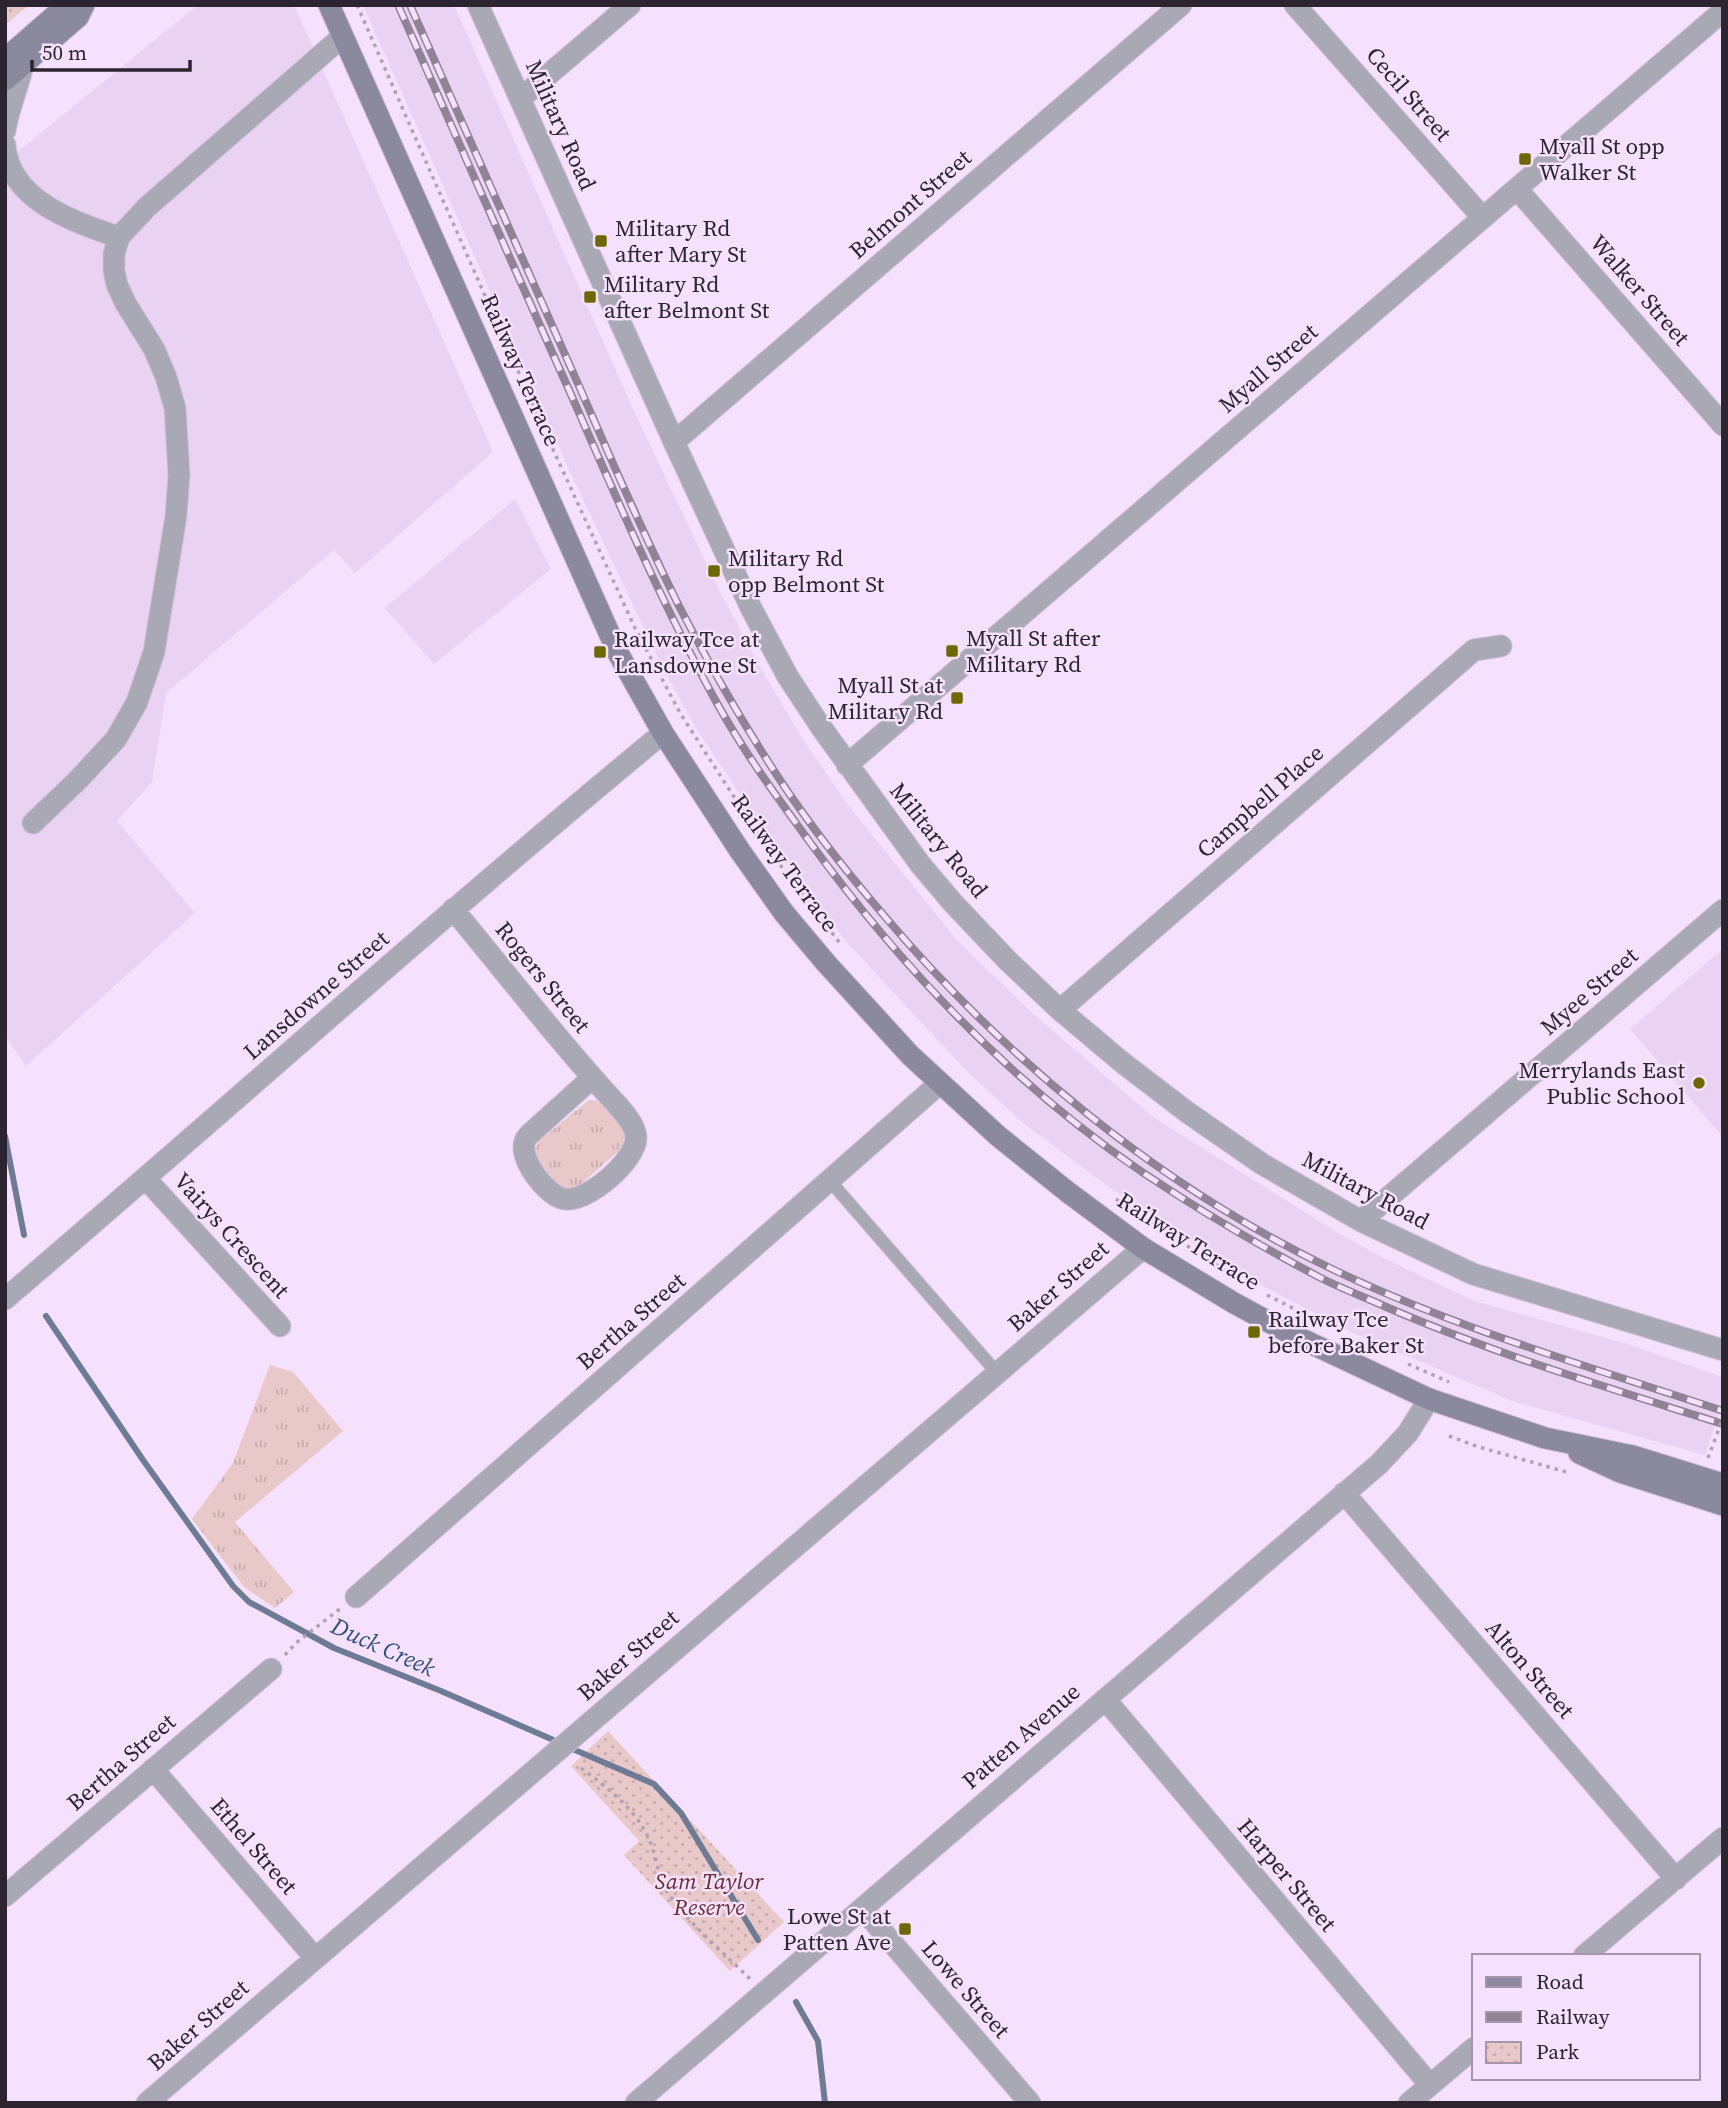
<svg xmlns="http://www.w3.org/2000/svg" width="1728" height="2108" font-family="'Source Serif 4',serif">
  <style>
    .built { fill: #e9d2f2 }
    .grass { fill: url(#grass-tufts) }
    .park { fill: url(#park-dots) }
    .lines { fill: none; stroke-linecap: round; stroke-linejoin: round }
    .stream { stroke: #6e7b94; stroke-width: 6 }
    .lane-casing { stroke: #d1bfd8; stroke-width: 14 }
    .street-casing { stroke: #d1bfd8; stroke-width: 23 }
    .secondary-casing { stroke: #d1bfd8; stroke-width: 23 }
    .path { stroke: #b0a1b6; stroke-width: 3.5; stroke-dasharray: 3.5 5; stroke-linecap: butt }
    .lane { stroke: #a9a9b6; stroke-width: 12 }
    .street { stroke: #a9a9b6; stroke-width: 21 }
    .secondary { stroke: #8a899d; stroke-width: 21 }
    .rail-casing { stroke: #908396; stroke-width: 8 }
    .rail { stroke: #f5e1fd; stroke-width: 5; stroke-dasharray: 16; stroke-linecap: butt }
    .path-bridge { stroke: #b0a1b6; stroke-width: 3.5; stroke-dasharray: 3.5 5; stroke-linecap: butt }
    .poi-dot { fill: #6e6800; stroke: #f5e1fd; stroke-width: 2.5 }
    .labels { text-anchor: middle; stroke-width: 5; stroke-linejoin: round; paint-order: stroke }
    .street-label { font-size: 23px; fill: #2c252f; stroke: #f5e1fd }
    .poi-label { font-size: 23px; fill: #2c252f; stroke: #f5e1fd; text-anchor: start }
    .park-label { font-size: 23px; font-style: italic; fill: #682e33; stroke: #f5e1fd }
    .water-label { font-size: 24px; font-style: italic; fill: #32517e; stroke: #f5e1fd }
  </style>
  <defs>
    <pattern id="grass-tufts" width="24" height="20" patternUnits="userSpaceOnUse" patternTransform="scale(1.75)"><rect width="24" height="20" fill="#e8c8c8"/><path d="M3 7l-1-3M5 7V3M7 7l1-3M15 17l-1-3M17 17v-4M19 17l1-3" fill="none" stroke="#c7acac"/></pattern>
    <pattern id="park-dots" width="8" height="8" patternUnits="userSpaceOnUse" patternTransform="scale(1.75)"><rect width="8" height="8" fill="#e8c8c8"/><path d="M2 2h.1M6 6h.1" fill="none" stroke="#c7acac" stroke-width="1.8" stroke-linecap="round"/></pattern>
  </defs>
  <rect width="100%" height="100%" fill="#f5e1fd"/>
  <path class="built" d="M198 5H294L493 452 355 573 334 550 166 693 152 782 117 821 195 913 26 1066 5 1036V162Z
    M363 5H454L632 407 718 588 762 670 800 735 848 805 956 939 1030 1011 1153 1117 1338 1233 1386 1259 1474 1301 1627 1344 1723 1377V1402L1705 1455 1515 1402 1349 1331 1257 1283 1168 1227 1102 1182 1023 1123 971 1075 915 1016 846 941 789 868 696 728 660 662 572 476Z
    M515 499 551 569 434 664 385 608Z
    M1723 949V1137L1630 1029Z"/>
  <path class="grass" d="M589 1100 600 1101 624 1128 626 1134 624 1146 580 1185C575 1188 574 1189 569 1189 556 1187 536 1160 535 1148L540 1140Z
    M270 1365 293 1372 343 1431 235 1522 294 1592 275 1608 244 1587 192 1519 233 1463Z"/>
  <path class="park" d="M5 5H29L5 25Z
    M608 1731 784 1922 730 1971 624 1855 639 1841 571 1766Z"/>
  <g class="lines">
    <path class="stream" d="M5 1136 24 1235
      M46 1316 143 1460 233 1586 249 1602 334 1648 441 1691 558 1742
      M568 1747 654 1784 681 1813 758 1940
      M796 2002 818 2041 825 2103"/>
    <defs>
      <path id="lane" d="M830 1181 998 1374"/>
      <path id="street" d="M478 5 674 442 751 608 788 677 821 727 920 864 953 903 1007 960 1060 1010 1123 1063 1187 1112 1262 1164 1361 1221 1473 1274 1723 1350
        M1295 5 1483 218
        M520 99 630 5
        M5 131C8 109 18 88 23 65
        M5 145C9 200 75 223 119 237
        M1517 189 1723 425
        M674 442 1181 5
        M847 765 1723 11
        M33 823 78 780 116 739 137 702 154 652 176 516 179 475 175 408 166 377 154 349 126 304 117 285 114 271V254L119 237 147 207 342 37
        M453 909C502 968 549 1029 600 1086 610 1098 636 1121 636 1137 637 1160 587 1203 564 1199 547 1196 518 1159 525 1141 526 1138 529 1135 531 1133L592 1078
        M1060 1010 1474 650 1501 646
        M146 1179 280 1326
        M1361 1221 1723 910
        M5 1299C225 1111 440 917 663 733
        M1344 1493 1676 1879
        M356 1597 940 1083
        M1105 1699 1430 2085
        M153 1769 315 1958
        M5 1896 271 1669
        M863 1909 1030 2103
        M1584 1956 1723 1838
        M147 2103 1143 1248
        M636 2103 1379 1464 1408 1433 1429 1399
        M1409 2103 1474 2048"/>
      <path id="secondary" d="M329 5 618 653 663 733 740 851 784 913 826 963 910 1055 998 1136 1069 1193 1143 1248 1234 1303 1291 1334 1429 1399 1545 1438 1633 1456 1723 1484
        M5 59 67 5
        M5 80 78 17 84 5
        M1579 1453 1620 1472 1723 1505"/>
    </defs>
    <use href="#lane" class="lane-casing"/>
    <use href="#street" class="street-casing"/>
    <use href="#secondary" class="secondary-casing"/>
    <path class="path" d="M357 5 545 432 635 628 680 713 765 845 842 946
      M1116 1199 1230 1274
      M1267 1295 1332 1328
      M1408 1364 1449 1382
      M1449 1436 1479 1447 1570 1473
      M1708 1458 1717 1434
      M285 1655 296 1643 341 1608
      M581 1768C607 1787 634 1808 648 1837 657 1855 657 1876 668 1893 690 1925 723 1952 750 1979"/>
    <use href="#lane" class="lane"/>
    <use href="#street" class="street"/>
    <use href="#secondary" class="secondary"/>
    <defs>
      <path id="rail" d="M398 5C456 136 514 268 573 399 618 502 663 606 718 705 744 752 777 797 809 841 901 967 1013 1084 1142 1172 1199 1210 1258 1245 1319 1277 1340 1288 1362 1296 1384 1306 1494 1354 1609 1388 1723 1424
        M410 5C465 129 520 253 575 377 609 454 642 532 680 608 711 668 745 727 782 783 812 828 846 871 881 912 1005 1059 1158 1185 1332 1269 1457 1329 1591 1367 1723 1411"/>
    </defs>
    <use href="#rail" class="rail-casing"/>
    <use href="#rail" class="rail"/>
    <path class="path-bridge" d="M1717 1434 1723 1416"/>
  </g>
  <g class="poi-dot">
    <rect x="1518" y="152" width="14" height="14" rx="3.5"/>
    <rect x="594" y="234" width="14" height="14" rx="3.5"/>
    <rect x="583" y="290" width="14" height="14" rx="3.5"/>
    <rect x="707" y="564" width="14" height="14" rx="3.5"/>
    <rect x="945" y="644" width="14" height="14" rx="3.5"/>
    <rect x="593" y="645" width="14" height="14" rx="3.5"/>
    <rect x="950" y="691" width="14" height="14" rx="3.5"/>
    <circle cx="1699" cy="1083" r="7"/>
    <rect x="1247" y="1325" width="14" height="14" rx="3.5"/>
    <rect x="898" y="1922" width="14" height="14" rx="3.5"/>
  </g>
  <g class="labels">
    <g class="street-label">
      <text transform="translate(1409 94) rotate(49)" y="8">Cecil Street</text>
      <text transform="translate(561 125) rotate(66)" y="8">Military Road</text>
      <text transform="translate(910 204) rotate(-41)" y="8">Belmont Street</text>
      <text transform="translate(1640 290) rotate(49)" y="8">Walker Street</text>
      <text transform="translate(1268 368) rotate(-41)" y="8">Myall Street</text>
      <text transform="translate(521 370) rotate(66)" y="8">Railway Terrace</text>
      <text transform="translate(1260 801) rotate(-41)" y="8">Campbell Place</text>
      <text transform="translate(939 840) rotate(51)" y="8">Military Road</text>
      <text transform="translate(785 863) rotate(54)" y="8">Railway Terrace</text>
      <text transform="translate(543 977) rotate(51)" y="8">Rogers Street</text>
      <text transform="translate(1589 991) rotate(-41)" y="8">Myee Street</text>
      <text transform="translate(316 995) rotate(-41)" y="8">Lansdowne Street</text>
      <text transform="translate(1366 1190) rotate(28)" y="8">Military Road</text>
      <text transform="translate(232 1235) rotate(48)" y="8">Vairys Crescent</text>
      <text transform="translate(1189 1241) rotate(32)" y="8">Railway Terrace</text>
      <text transform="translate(1058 1286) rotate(-41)" y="8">Baker Street</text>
      <text transform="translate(631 1321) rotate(-41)" y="8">Bertha Street</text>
      <text transform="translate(628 1655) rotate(-41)" y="8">Baker Street</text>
      <text transform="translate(1530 1669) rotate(49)" y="8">Alton Street</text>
      <text transform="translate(1021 1736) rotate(-41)" y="8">Patten Avenue</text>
      <text transform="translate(121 1762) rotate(-41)" y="8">Bertha Street</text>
      <text transform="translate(254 1846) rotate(49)" y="8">Ethel Street</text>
      <text transform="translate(1287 1875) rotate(50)" y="8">Harper Street</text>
      <text transform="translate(966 1989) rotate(49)" y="8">Lowe Street</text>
      <text transform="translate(198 2025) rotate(-41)" y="8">Baker Street</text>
    </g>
    <g class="poi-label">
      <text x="1539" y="154">Myall St opp<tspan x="1539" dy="26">Walker St</tspan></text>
      <text x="615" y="236">Military Rd<tspan x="615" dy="26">after Mary St</tspan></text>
      <text x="604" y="292">Military Rd<tspan x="604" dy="26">after Belmont St</tspan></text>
      <text x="728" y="566">Military Rd<tspan x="728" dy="26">opp Belmont St</tspan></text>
      <text x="966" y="646">Myall St after<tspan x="966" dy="26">Military Rd</tspan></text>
      <text x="614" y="647">Railway Tce at<tspan x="614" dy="26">Lansdowne St</tspan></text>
      <text x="943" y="693" text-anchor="end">Myall St at<tspan x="943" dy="26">Military Rd</tspan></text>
      <text x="1685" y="1078" text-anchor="end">Merrylands East<tspan x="1685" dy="26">Public School</tspan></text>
      <text x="1268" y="1327">Railway Tce<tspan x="1268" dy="26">before Baker St</tspan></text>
      <text x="891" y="1924" text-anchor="end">Lowe St at<tspan x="891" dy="26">Patten Ave</tspan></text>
    </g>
    <g class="park-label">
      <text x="709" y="1889">Sam Taylor<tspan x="709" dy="26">Reserve</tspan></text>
    </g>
    <g class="water-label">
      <text transform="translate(383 1647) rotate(24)" y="8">Duck Creek</text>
    </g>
  </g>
  <rect width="1728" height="2108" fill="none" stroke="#2c252f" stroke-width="14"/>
  <rect x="1472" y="1954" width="228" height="126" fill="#f5e1fd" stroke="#a596ab" stroke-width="2"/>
  <rect x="1486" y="1977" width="35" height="10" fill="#8a899d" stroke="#a596ab" stroke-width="2"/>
  <text x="1536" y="1989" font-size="21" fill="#2c252f">Road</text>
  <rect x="1486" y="2012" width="35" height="10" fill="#908396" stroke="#a596ab" stroke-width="2"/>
  <text x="1536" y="2024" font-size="21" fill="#2c252f">Railway</text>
  <rect x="1486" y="2042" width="35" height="21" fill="url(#park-dots)" stroke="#a596ab" stroke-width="2"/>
  <text x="1536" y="2059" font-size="21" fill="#2c252f">Park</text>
  <path d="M32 60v10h158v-10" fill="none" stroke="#2c252f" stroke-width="3.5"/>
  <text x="42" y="60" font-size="21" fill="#2c252f" stroke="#f5e1fd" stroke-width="5" paint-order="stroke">50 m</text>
</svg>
